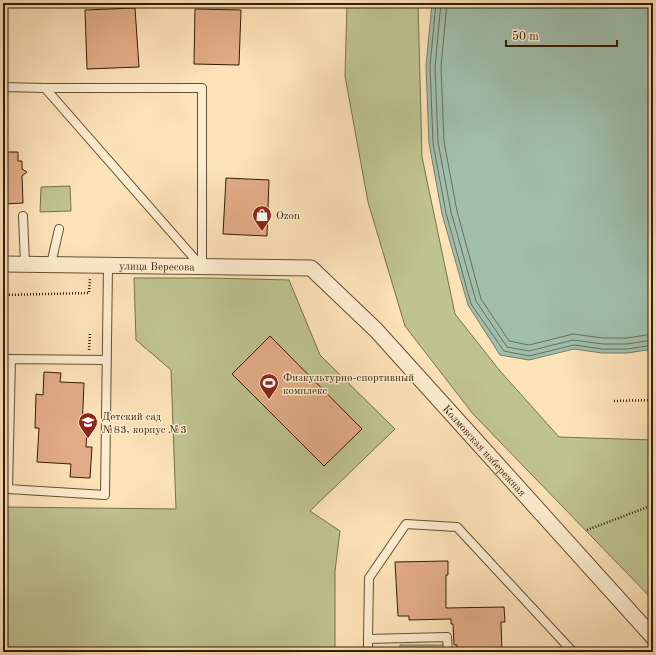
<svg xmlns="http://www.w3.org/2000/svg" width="656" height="655" font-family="'Old Standard TT',serif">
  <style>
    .green { fill: #bec38f; stroke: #797049 }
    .water { fill: #9fbeac; stroke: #747d68 }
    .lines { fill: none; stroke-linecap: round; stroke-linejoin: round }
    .shore { stroke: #6a6d58; stroke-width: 1 }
    .building { fill: #e2ac86; stroke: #341c03 }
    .service-casing { stroke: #664e30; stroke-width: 10 }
    .minor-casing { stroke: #664e30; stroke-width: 17 }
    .path { stroke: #341c03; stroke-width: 2.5; stroke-dasharray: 1 2; stroke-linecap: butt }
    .service { stroke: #fdecd0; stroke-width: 8 }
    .minor { stroke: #fdecd0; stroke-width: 15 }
    .labels { text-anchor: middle; stroke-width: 3; stroke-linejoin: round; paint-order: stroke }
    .poi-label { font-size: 11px; fill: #341c03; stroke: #fdecd0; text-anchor: start }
    .street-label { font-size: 11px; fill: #341c03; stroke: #fdecd0 }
  </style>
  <rect width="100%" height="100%" fill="#fce2b7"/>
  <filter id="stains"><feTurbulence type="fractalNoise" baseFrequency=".005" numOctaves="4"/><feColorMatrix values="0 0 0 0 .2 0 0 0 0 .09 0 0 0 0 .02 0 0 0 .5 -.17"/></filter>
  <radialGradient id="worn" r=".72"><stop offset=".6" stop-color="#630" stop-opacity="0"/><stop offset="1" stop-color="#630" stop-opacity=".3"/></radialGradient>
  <path class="green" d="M347 3H418L422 157 455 314 500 371 559 437 653 440V600L473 414 405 326 368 202 345 76Z
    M70 186 71 211 40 212 41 187Z
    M134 278H209L289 280 320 355 395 429 310 511 340 531 335 571V652H3V507L176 509 171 370 136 340Z
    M400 645H449V652H400Z"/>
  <path class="water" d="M432 3H653V349L628 353H602L574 349 529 360 500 355 468 305 442 214 429 143 426 66Z"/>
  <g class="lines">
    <path class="shore" d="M436 3 430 66 433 143 446 213 471 304 504 351 529 356 574 345 602 349H628L653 345
      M441 3 435 67 438 142 451 212 476 301 507 347 529 351 573 340 603 344H627L653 340
      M447 3 441 67 444 142 457 211 481 299 509 341 529 345 573 334 603 338H627L653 334"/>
  </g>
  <path class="building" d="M135 8 139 67 87 69 85 10Z
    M195 9 241 10 239 65 194 64Z
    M3 152H18V161H22V169L27 172 22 176 23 203 3 204Z
    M226 178 269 180 267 236 223 234Z
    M270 336 362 429 324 466 232 374Z
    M44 372 61 373 60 382 84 383 82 429H87L86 447H92L90 478 70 477 71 464 37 462 39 428H35L36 394 43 395Z
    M448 561V575H446V608L504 607 505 622H501L502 652H457V645H454L453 624H451V619L409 620V616H398L395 562Z"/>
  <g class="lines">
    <defs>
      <path id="service" d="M3 87 45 88H202V267
        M45 88 201 266
        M23 216 25 264
        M51 264 59 229
        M3 359H11L8 489 105 495 108 265
        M11 359 106 360
        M368 639V652
        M448 652 447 637 368 639 369 578 406 524 457 527 573 652"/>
      <g id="minor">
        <path id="s1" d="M3 264 311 268 376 330 653 637"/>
      </g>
    </defs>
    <use href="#service" class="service-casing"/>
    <use href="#minor" class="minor-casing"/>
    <path class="path" d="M3 295 89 293 90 279
      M89 350 90 333
      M614 401 653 400
      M587 530 653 505"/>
    <use href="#service" class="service"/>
    <use href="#minor" class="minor"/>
  </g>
  <defs>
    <symbol id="shop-pin" viewBox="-11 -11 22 30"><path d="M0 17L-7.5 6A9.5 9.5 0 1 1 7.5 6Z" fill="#8f2418" stroke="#fdecd0"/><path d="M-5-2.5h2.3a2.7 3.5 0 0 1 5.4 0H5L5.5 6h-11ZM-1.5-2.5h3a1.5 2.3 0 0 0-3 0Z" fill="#fff"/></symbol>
    <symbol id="stadium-pin" viewBox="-11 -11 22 30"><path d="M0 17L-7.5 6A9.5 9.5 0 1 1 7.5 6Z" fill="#8f2418" stroke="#fdecd0"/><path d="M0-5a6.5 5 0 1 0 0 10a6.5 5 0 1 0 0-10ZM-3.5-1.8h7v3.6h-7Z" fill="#fff"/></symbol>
    <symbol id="school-pin" viewBox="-11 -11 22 30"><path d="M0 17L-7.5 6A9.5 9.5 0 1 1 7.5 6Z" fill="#8f2418" stroke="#fdecd0"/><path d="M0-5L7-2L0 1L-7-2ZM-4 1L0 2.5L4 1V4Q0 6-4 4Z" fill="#fff"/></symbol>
  </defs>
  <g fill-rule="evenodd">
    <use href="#shop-pin" x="251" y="204" width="22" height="30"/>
    <use href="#stadium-pin" x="258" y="372" width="22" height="30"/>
    <use href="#school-pin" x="77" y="411" width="22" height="30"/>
  </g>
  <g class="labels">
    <g class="poi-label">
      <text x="276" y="219">Ozon</text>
      <text x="283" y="381">Физкультурно-спортивный<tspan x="283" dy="13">комплекс</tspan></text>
      <text x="102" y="420">Детский сад<tspan x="102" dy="13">№83, корпус №3</tspan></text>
    </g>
    <g class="street-label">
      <text dy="4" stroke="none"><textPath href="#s1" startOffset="154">улица Вересова</textPath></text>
      <text dy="4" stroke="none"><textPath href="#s1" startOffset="560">Колмовская набережная</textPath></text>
    </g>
  </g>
  <rect width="656" height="655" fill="none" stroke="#fce2b7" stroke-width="16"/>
  <rect x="4" y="4" width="648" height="647" fill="none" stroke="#341c03" stroke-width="2"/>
  <rect x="8" y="8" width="640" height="639" fill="none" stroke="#341c03"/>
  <path d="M506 40v6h111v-6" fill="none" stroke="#341c03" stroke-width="2"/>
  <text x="512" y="40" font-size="12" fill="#341c03" stroke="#fdecd0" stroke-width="3" paint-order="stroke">50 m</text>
  <rect width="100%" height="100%" filter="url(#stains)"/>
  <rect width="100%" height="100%" fill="url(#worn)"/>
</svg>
